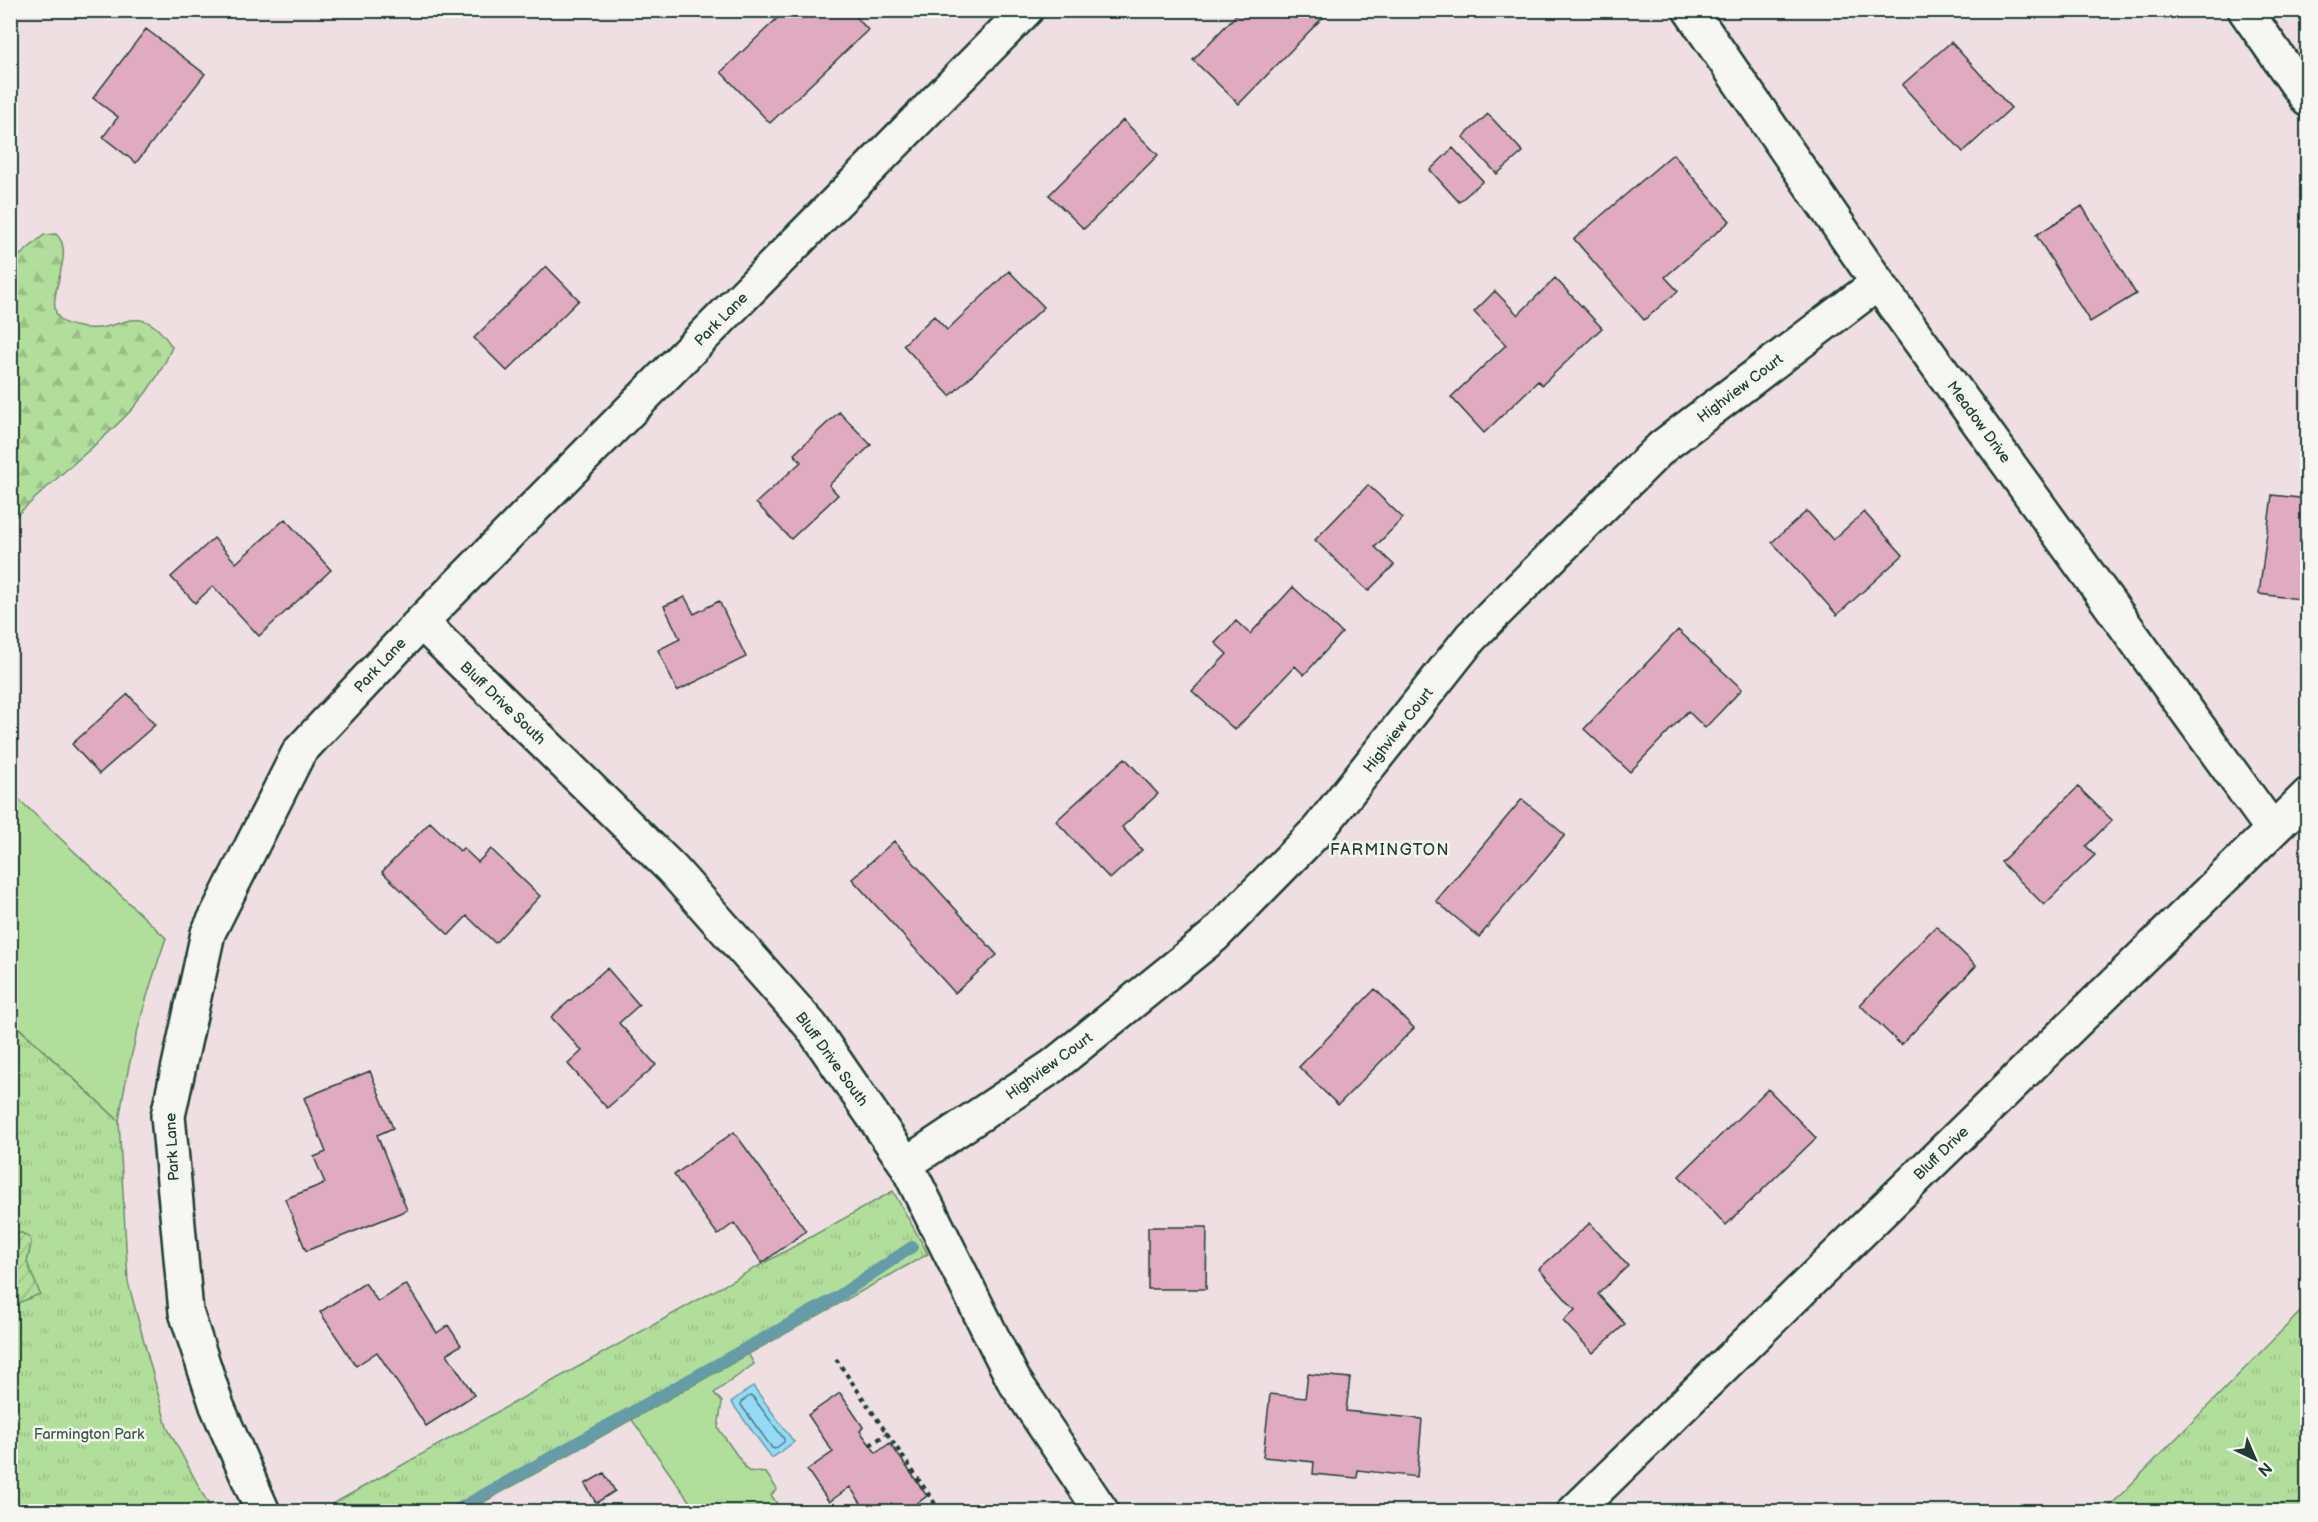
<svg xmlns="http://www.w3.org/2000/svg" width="2318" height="1522" font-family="'Balsamiq Sans',sans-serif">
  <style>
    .grass { fill: #b2de9c; stroke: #688e68; stroke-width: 1.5 }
    .forest { fill: url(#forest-firs); stroke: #688e68; stroke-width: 1.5 }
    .park { fill: url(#park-tufts); stroke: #688e68; stroke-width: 1.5 }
    .garden { fill: url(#garden-furrows); stroke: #688e68; stroke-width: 1.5 }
    .water { fill: #94dbf6; stroke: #659ca8; stroke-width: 1.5 }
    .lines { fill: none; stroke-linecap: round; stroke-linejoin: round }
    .shore { stroke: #4e7c82; stroke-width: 1.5 }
    .stream { stroke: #659ca8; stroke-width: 12 }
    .building { fill: #e0aac1; stroke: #1f3d34; stroke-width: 1.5 }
    .minor-casing { stroke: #1f3d34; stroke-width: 38 }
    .major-casing { stroke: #1f3d34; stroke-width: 38 }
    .path { stroke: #1f3d34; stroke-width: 4; stroke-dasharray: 4.5 4.5; stroke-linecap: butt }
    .minor { stroke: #f6f6f2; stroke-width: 33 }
    .major { stroke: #f6f6f2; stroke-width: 33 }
    .labels { text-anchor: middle; stroke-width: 5; stroke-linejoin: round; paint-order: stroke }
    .street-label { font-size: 15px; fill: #1f3d34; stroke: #f6f6f2 }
    .park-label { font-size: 15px; fill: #3c5d49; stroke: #f6f6f2 }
    .neighbourhood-label { font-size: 16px; letter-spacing: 1.5px; fill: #1f3d34; stroke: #f6f6f2 }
  </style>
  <defs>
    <pattern id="forest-firs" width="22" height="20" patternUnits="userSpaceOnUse" patternTransform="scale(1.5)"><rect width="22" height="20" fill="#b2de9c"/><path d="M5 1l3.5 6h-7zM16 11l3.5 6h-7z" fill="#99bf87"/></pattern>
    <pattern id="park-tufts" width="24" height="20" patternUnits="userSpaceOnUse" patternTransform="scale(1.5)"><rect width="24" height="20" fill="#b2de9c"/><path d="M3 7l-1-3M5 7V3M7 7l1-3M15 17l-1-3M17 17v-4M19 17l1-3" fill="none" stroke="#99bf87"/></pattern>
    <pattern id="garden-furrows" width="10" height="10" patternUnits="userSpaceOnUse" patternTransform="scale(1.5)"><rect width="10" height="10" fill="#b2de9c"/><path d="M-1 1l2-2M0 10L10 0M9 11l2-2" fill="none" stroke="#99bf87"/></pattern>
  </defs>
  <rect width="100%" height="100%" fill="#efdfe3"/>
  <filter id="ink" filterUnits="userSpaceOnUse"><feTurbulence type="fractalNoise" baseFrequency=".0167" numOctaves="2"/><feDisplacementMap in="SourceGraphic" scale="12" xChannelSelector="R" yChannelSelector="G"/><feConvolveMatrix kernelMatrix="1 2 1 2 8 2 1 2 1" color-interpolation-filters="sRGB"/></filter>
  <g filter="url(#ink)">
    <path class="grass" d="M10 791 166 938C145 998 128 1058 119 1121L11 1020Z
      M745 1348 754 1364 714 1393 722 1402 718 1428 748 1471 766 1473 777 1489 771 1495 782 1511H696L628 1414Z"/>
    <path class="forest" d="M56 234C79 254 39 303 62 321 67 325 73 326 79 327 122 336 138 294 172 347 152 398 112 430 72 465 51 483 32 502 11 520V263L44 235Z"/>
    <path class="park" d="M10 1020 119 1121 128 1282 167 1427 212 1511H11Z
      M893 1191 928 1254 468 1511H320Z
      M2307 1305V1511H2105Z"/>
    <path class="garden" d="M16 1233H22L30 1238 31 1244 27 1262 40 1294 11 1306V1236Z"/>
    <path class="water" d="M753 1386 794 1442 772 1458 731 1402Z"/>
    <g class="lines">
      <path class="shore" d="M750 1396 753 1397 784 1439V1442L775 1449 772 1448 741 1405V1402Z"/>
      <path class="stream" d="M453 1512 834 1299 912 1247"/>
    </g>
    <path class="building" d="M786 10H850L868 30 770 123 721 72Z
      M1241 10H1330L1239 104 1193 60Z
      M146 29 205 74 136 163 103 137 118 117 93 98Z
      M1951 42 2011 108 1963 152 1902 85Z
      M1488 114 1523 152 1497 174 1463 137Z
      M1123 120 1158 155 1084 229 1049 195Z
      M1453 148 1483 181 1459 202 1430 170Z
      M1673 154 1730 221 1665 277 1678 291 1644 320 1574 239Z
      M2082 206 2136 294 2090 322 2036 235Z
      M546 266 579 300 507 371 474 338Z
      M1009 271 1044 307 950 396 903 345 934 316 947 330Z
      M1555 278 1602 328 1542 385 1538 381 1484 433 1451 397 1506 345 1474 312 1495 291 1518 315Z
      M839 412 871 445 829 485 838 495 791 539 756 503 801 462 794 454Z
      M1368 485 1403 518 1375 547 1394 565 1368 591 1315 540Z
      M2272 495 2308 499V600L2259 594Z
      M1807 511 1833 540 1864 512 1903 555 1837 615 1772 542Z
      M285 519 331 570 259 636 213 586 195 603 171 577 214 538 236 563Z
      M1293 587 1342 633 1304 675 1295 666 1235 730 1192 691 1227 654 1215 643 1236 621 1250 634Z
      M685 597 694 614 719 601 746 657 677 691 658 650 680 639 664 606Z
      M1678 630 1742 689 1705 728 1688 711 1630 772 1584 729Z
      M128 694 155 725 99 774 72 744Z
      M1125 758 1158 794 1122 827 1142 850 1110 879 1056 821Z
      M2078 787 2112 820 2086 846 2095 855 2044 905 2001 862Z
      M1522 799 1565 835 1479 937 1436 901Z
      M430 822 460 851 463 848 478 862 491 849 540 896 495 943 467 916 449 935 382 872Z
      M894 841 997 955 955 993 852 879Z
      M1936 926 1976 966 1901 1045 1860 1005Z
      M607 968 639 1005 619 1023 656 1065 607 1108 568 1064 582 1051 551 1017Z
      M1375 989 1414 1028 1338 1105 1299 1067Z
      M370 1071 393 1128 377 1135 407 1210 306 1251 285 1199 325 1183 314 1157 326 1152 304 1098Z
      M1768 1089 1816 1138 1726 1225 1679 1176Z
      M734 1132 806 1231 762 1263 734 1223 718 1235 674 1175Z
      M1590 1223 1628 1266 1598 1294 1625 1324 1593 1353 1563 1321 1575 1310 1539 1269Z
      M1148 1227H1207L1206 1289H1148Z
      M365 1283 378 1302 406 1284 437 1333 448 1325 461 1345 447 1354 474 1395 426 1426 377 1352 356 1366 320 1312Z
      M1308 1374 1350 1378 1346 1411 1422 1419 1417 1477 1358 1470 1357 1478 1313 1474 1314 1462 1263 1457 1270 1394 1305 1398Z
      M840 1393 863 1427 860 1431 876 1453 890 1443 927 1496 905 1512H860L858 1509 863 1506 850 1487 829 1502 807 1470 833 1452 808 1415Z
      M604 1473 615 1491 596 1503 585 1484Z"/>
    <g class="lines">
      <defs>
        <path id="minor" d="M1690 10 1878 283 2272 829
          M421 622 672 869 811 1026 906 1164 1013 1379 1102 1512
          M906 1164 1053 1066 1214 936 1319 829 1471 637 1662 447 1878 283
          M263 1512 217 1406 186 1312 168 1116 208 933 299 752 421 622 1026 10
          M1574 1512 2308 795"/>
        <path id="major" d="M2245 10 2308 100"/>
      </defs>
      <use href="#minor" class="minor-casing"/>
      <use href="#major" class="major-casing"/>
      <path class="path" d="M836 1359 936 1505 927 1512
        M870 1445 888 1433"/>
      <use href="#minor" class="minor"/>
      <use href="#major" class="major"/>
    </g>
  </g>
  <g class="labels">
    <g class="street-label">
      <text transform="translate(721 319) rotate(-45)" y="5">Park Lane</text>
      <text transform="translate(1740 388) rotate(-37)" y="5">Highview Court</text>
      <text transform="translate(1979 422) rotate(54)" y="5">Meadow Drive</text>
      <text transform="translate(380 665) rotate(-47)" y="5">Park Lane</text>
      <text transform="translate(503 703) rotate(44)" y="5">Bluff Drive South</text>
      <text transform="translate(1398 730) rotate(-52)" y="5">Highview Court</text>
      <text transform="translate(832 1059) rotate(54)" y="5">Bluff Drive South</text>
      <text transform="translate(1049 1066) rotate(-36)" y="5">Highview Court</text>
      <text transform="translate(172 1147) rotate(-93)" y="5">Park Lane</text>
      <text transform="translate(1941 1153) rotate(-44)" y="5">Bluff Drive</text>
    </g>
    <g class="park-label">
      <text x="89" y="1439">Farmington Park</text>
    </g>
    <g class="neighbourhood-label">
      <text x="1390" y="855">FARMINGTON</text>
    </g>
  </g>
  <rect width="2318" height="1522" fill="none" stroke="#f6f6f2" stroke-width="36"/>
  <rect x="18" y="18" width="2282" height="1486" fill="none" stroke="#1f3d34" stroke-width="2" filter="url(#ink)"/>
  <g transform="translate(2255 1459) rotate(136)" stroke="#f6f6f2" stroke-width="4.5" paint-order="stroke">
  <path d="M0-4.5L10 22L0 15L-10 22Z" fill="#1f3d34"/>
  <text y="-9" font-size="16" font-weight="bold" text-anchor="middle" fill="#1f3d34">N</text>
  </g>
</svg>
